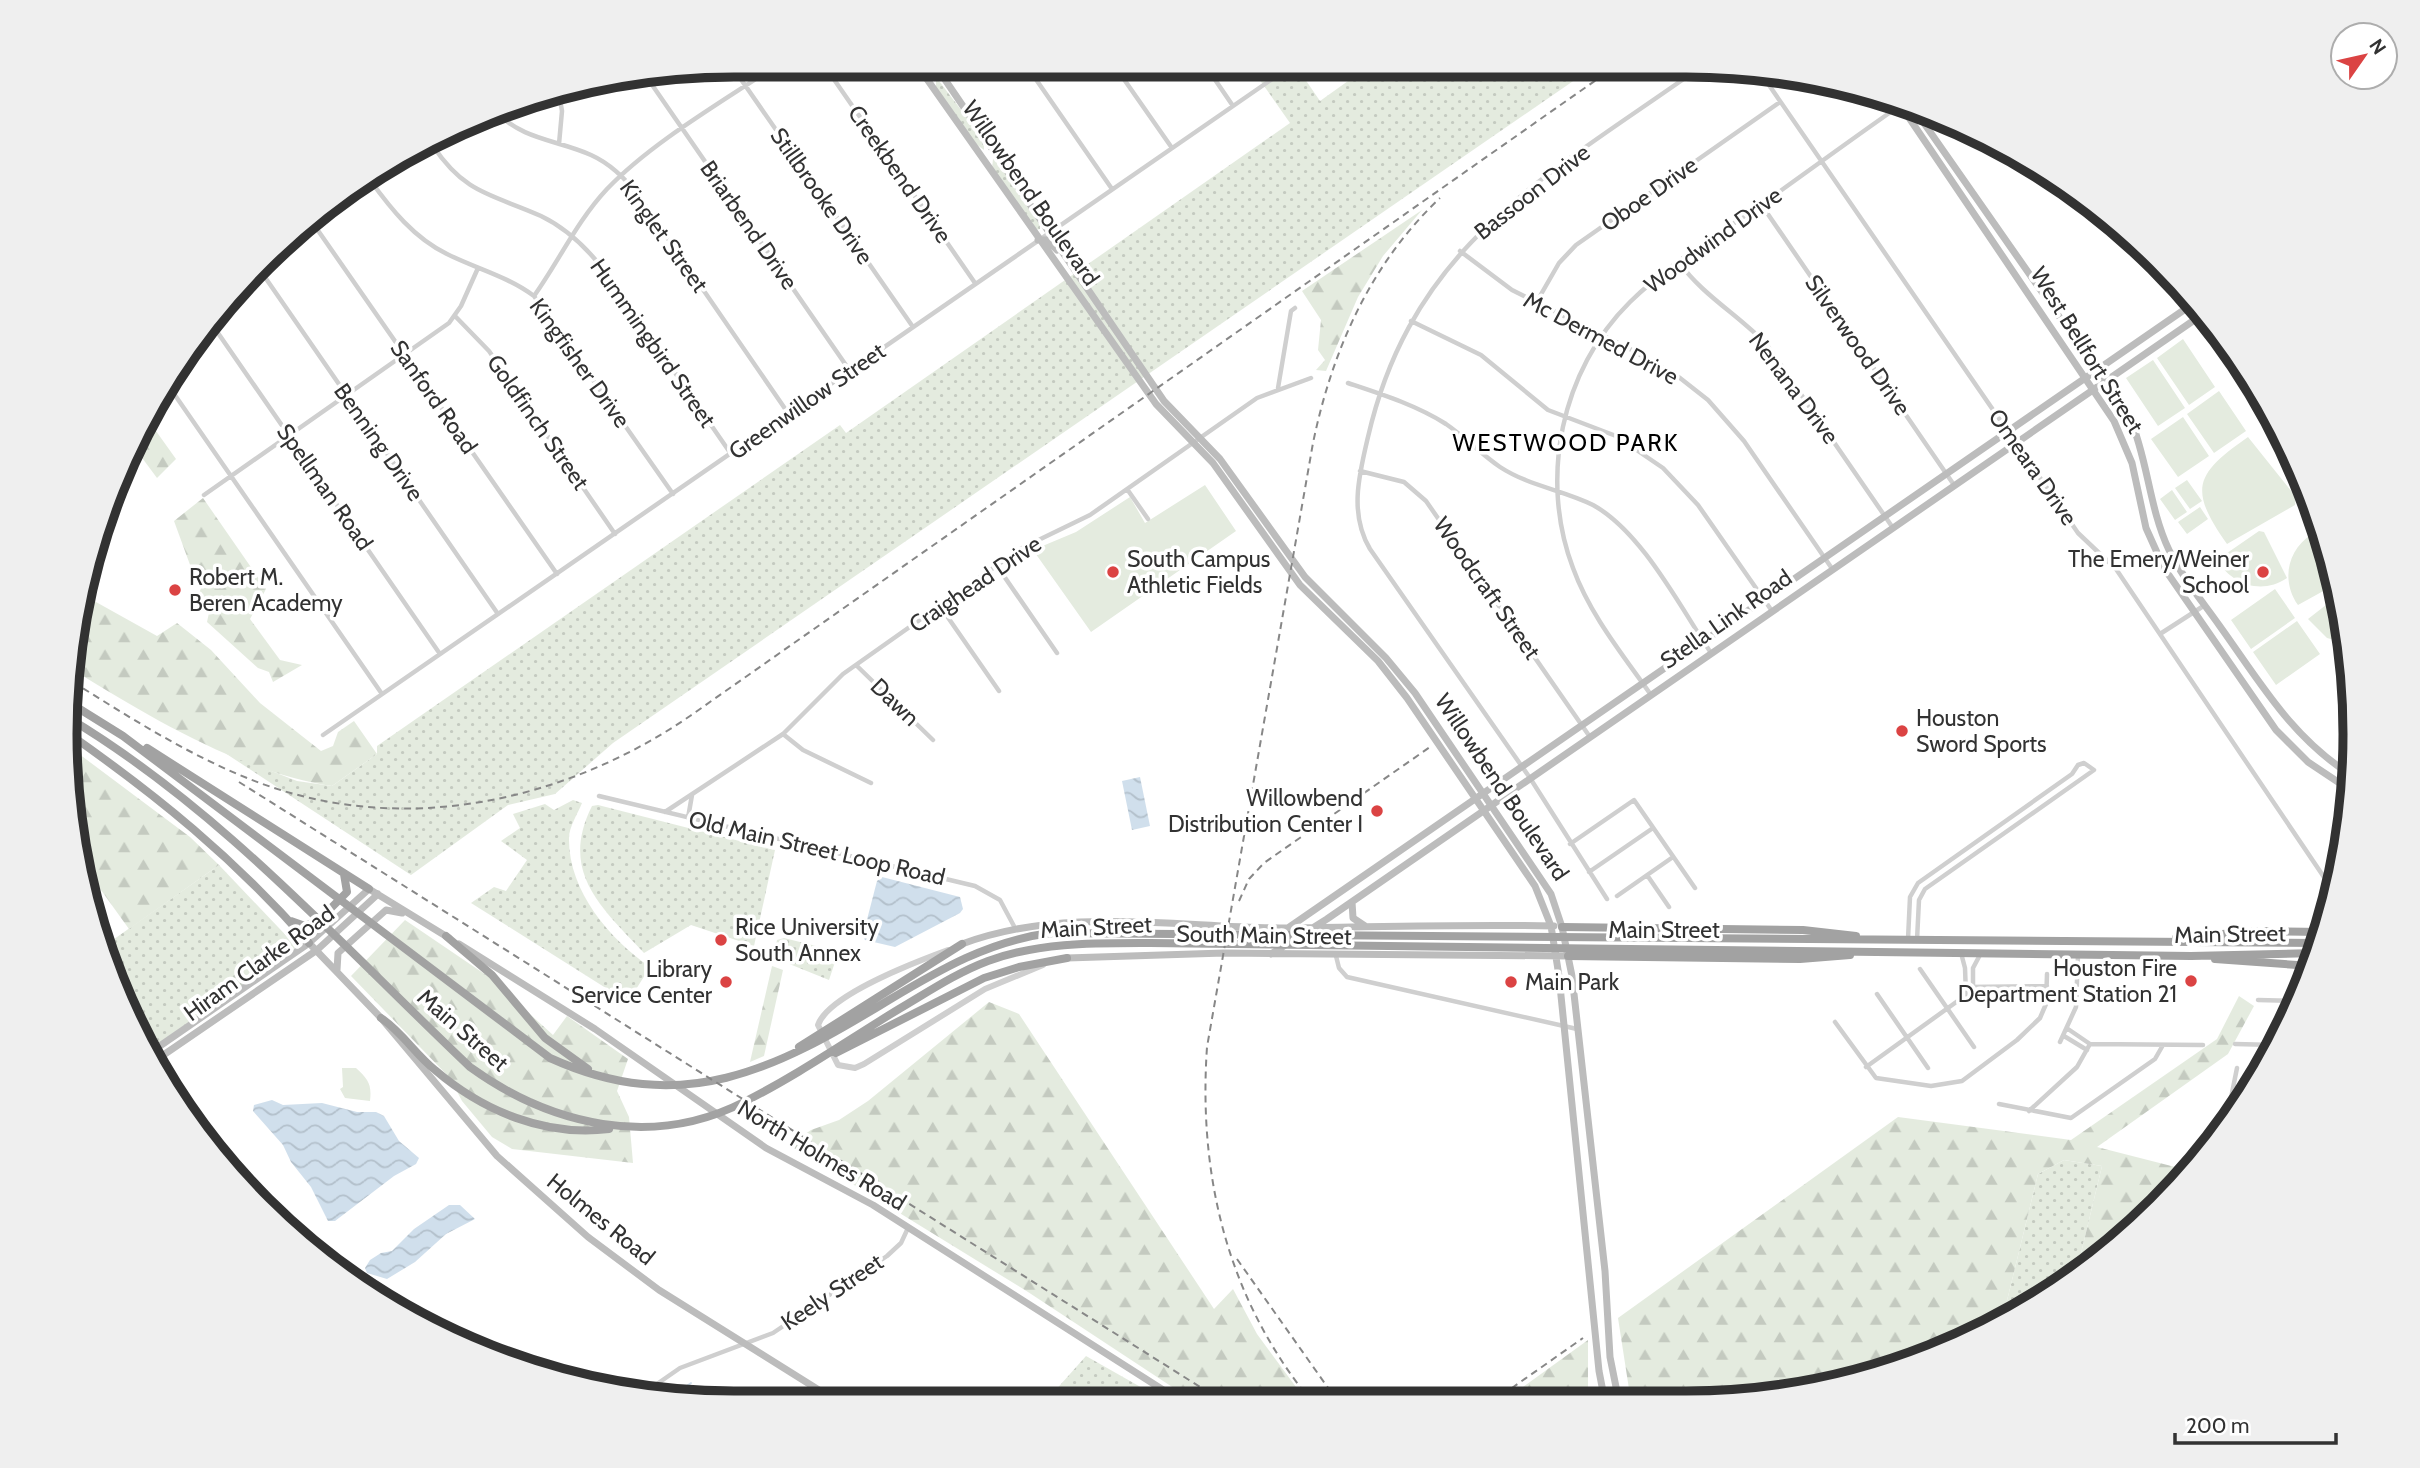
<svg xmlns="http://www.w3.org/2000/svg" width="2420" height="1468" font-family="Cabin,sans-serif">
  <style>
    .grass { fill: url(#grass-dots) }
    .forest { fill: url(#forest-firs) }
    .green { fill: #e4ebdf }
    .water { fill: url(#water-waves) }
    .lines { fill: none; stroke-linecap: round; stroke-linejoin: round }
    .stream { stroke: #d0dfec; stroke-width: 2 }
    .minor { stroke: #cfcfcf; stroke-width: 4.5 }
    .tertiary { stroke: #cfcfcf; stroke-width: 6 }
    .secondary { stroke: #bcbcbc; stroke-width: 7 }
    .trunk { stroke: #a2a2a2; stroke-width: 8 }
    .rail { stroke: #878787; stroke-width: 2; stroke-dasharray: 7 5; stroke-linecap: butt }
    .poi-dot { fill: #db4343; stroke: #fff; stroke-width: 2.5 }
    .labels { text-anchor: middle; stroke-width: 7; stroke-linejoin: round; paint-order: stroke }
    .street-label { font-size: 23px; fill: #323232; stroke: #fff }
    .poi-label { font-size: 23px; fill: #323232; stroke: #fff; text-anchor: start }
    .neighbourhood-label { font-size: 24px; letter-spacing: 2px; fill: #000; stroke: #fff }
    .rim { fill: none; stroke: #323232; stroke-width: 9 }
  </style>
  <defs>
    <pattern id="grass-dots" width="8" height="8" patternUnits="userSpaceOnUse" patternTransform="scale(1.75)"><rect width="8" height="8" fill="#e4ebdf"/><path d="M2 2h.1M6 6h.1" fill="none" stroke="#c4cac0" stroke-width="1.8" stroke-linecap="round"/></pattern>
    <pattern id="forest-firs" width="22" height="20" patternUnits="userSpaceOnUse" patternTransform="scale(1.75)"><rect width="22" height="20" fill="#e4ebdf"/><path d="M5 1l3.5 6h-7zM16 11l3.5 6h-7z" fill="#c4cac0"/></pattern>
    <pattern id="water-waves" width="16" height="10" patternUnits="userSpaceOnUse" patternTransform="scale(1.75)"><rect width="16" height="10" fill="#d0dfec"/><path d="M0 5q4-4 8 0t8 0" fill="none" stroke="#b3c0cb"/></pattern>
  </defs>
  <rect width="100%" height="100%" fill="#fff"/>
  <path class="grass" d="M1250 66H1296L1320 101 1369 66H1595L613 743 555 794 508 805 411 875 225 753 297 781 332 786 377 754V746L840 425 846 433 1290 123Z
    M936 77 984 140V150L976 144 936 87Z
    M993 159 999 162 1040 224V229L1036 230 992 169Z
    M573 800 582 803C578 813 569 827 569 838 568 890 609 939 650 967L628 1002 471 903 494 887 506 891 527 860 501 841 520 828 513 814 545 804 554 810Z
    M598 805 775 850 754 946 691 925 644 953C601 907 559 872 592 806Z
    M219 865 297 947 153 1047 100 949Z
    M784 938 836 951 838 953 829 980 777 959 774 954 777 940Z
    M2064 1160 2102 1166 2076 1274 2020 1314 2002 1321 2038 1174Z
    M1086 1356 1167 1402H1045Z"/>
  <path class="forest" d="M1422 210 1383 256 1358 297 1326 371 1316 370 1325 360 1318 350 1321 320 1302 291Z
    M151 424 176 459 157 478 137 451Z
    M203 498 266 589 250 619 280 660 302 665 273 682 269 672 258 668 207 622 210 608 194 606 205 578 193 573 174 521Z
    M87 597 157 636 177 623 211 650 260 703 321 751 333 746 338 732 354 721 377 754 332 786C243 773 151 718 75 671Z
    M67 745 190 837 219 865 129 929 88 872Z
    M405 920 489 977 553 1035 567 1016 628 1059 617 1091 629 1117 633 1163 512 1149 492 1137 462 1101 450 1078 351 976Z
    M772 966 783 970 764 1056 750 1062Z
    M2239 996 2254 1006 2228 1054 2097 1147 2187 1170 2128 1237 2076 1274 2102 1166 2064 1160 2038 1174 2002 1321 1860 1380 1730 1402H1631L1618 1318 1898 1117 2071 1140 2217 1039Z
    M989 1002 1019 1014 1214 1309 1233 1289 1257 1334 1307 1402H1195L1028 1292 789 1145 811 1130 839 1120 868 1101Z
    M1588 1340V1402H1502Z"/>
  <path class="green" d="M2183 339 2215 387 2189 405 2157 358Z
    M2153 360 2185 408 2158 426 2126 378Z
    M2219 391 2246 431 2214 453 2187 414Z
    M2183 417 2209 456 2178 477 2151 439Z
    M2248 437 2296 497 2295 505 2227 544C2188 489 2195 474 2248 437Z
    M2187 480 2202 501 2190 509 2175 488Z
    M1205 485 1236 531 1091 632 1033 550 1076 532 1130 497 1145 523Z
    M2172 490 2187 512 2175 520 2160 499Z
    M2200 507 2208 519 2187 534 2178 522Z
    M2259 531 2264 532 2287 578C2262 595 2232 585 2217 560Z
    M2312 534 2326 551 2336 584 2298 605C2281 581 2287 550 2312 534Z
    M2275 589 2295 618 2251 649 2231 620Z
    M2340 594 2346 643 2327 638 2308 619Z
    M2297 621 2320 654 2276 685 2253 652Z
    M342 1068H356C368 1079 372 1084 370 1101L345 1098 340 1089 343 1087Z"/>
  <path class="water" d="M1140 777 1150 826 1132 830 1122 781Z
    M882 877 960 897 963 909 960 913 895 947 865 940 863 935 877 881Z
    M272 1100 283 1105 322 1103 357 1112H376L384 1116 399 1141 419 1158 416 1164 394 1176 335 1221H328L311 1187 291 1162 283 1145 253 1111 254 1105Z
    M449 1205H460L475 1219 446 1234 415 1262 387 1279 367 1273 365 1268 370 1260 381 1253 392 1251 414 1229Z"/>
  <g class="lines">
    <path class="stream" d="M670 1398 691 1383"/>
    <path class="minor" d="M731 65 913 327
      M824 65 975 283
      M1026 65 1112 189
      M1114 65 1172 148
      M1205 65 1233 106
      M1760 72 2078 533 2116 569 2334 892
      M648 79 850 371
      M559 94 562 111 559 144
      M496 112C523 140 558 140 591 155 611 164 627 180 640 198L788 413
      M433 146C466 195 492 194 541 216 568 229 589 250 607 274L731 454
      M370 180C391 209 414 238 447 254 477 269 507 276 534 296L673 494
      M1761 204 1954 485
      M310 219 557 574
      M1460 251 1512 290 1630 349 1680 378 1708 400 1744 441 1833 570
      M1679 262C1702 295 1740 316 1767 345L1893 528
      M260 270 498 614
      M534 296C559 261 577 221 607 189 652 142 722 102 777 65
      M1536 303 1559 263 1576 245 1780 102
      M455 316 489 351 615 534
      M209 320 440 654
      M1411 321 1481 355 1548 410 1616 436 1663 468 1698 505 1772 611
      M1348 383C1381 394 1416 405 1446 424 1465 437 1481 454 1500 467 1529 486 1563 490 1593 505 1642 532 1680 607 1711 653
      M170 388 382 694
      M1278 388 1291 311 1295 308
      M1360 471 1404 482 1426 501 1590 737
      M1127 489 1148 519
      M204 495 449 323 461 306 478 268
      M997 566 1057 653
      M940 606 999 691
      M2160 634 2205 605
      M856 665 933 740
      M1651 695C1623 655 1590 615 1573 568 1539 479 1561 370 1630 302 1668 265 1714 237 1758 207 1807 172 1856 136 1905 102
      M783 734 803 750 871 783
      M323 735 1291 66
      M599 796 975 886 1000 900 1015 928
      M665 812 783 734 843 674 1020 549 1090 515 1257 398 1311 378
      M688 818 692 795
      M1570 844 1634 800 1695 888
      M1589 872 1653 828
      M1647 875 1669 907
      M1617 896 1673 857
      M1607 899 1530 778 1370 549C1349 514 1359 475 1368 437 1413 241 1551 174 1702 66
      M1908 939 1910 897 1918 883 2072 774 2078 765 2084 763 2094 770 1925 889 1919 900 1917 940
      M1336 956 1339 968 1347 977 1577 1029
      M1920 969 1974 1047
      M1966 987 2047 986
      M1973 987V968L1981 953
      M1877 994 1928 1068
      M2258 1000 2299 1001
      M2288 1021 2289 1001
      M1835 1022 1876 1078 1931 1086 1962 1081 2017 1040 2040 1018 2046 1004 2047 974
      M2068 1029 2090 1044 2203 1045
      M2064 1036 2087 1050
      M2060 1042 2076 1007 2078 955
      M2235 1044 2275 1045
      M1866 1067 1966 995 1965 968 1961 953
      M2234 1087 2251 1090
      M1999 1104 2071 1118 2155 1059 2163 1045
      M2229 1108 2237 1068
      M2029 1111 2077 1067 2090 1044
      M644 1393 680 1368 773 1333 887 1256 901 1243 908 1228"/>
    <path class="tertiary" d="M948 950C918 961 828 995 818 1025L838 1065 855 1068 864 1064 985 989 1043 965"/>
    <path class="secondary" d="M917 65 1156 404 1213 463 1300 585 1378 661 1407 698 1535 886 1551 926 1559 976 1599 1371 1605 1402
      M935 65 1164 401 1220 459 1305 577 1386 658 1415 693 1551 894 1562 927 1572 976 1605 1271 1610 1357 1619 1402
      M1897 100 2114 421 2132 463 2146 528 2164 568 2276 730 2308 762 2350 790
      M1912 106 2130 418C2148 460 2149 508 2169 550 2182 577 2202 601 2219 625 2260 682 2291 737 2351 775
      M1038 240H1047L1057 250
      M1352 902 1353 918 1365 926
      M1288 928 2194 303
      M309 943 381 1018 497 1156 588 1237 659 1290 838 1402
      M459 944 595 1029 766 1148 873 1205 1182 1402
      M962 944C1067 905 1180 928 1288 928 1377 927 1465 924 1554 926
      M1271 954 1327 919 2203 314
      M1067 958 1224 953 1568 956
      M337 970 338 953 386 910 402 913
      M154 1050 309 943 369 889 449 938
      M159 1058 317 950 378 894"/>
    <path class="trunk" d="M70 703 123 736 550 1058C682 1118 775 1070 889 1000 941 969 989 941 1050 933L2318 943
      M67 717C221 809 341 945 470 1067 550 1125 652 1149 744 1102 798 1075 848 1040 899 1009 928 992 956 973 988 961 1040 942 1095 943 1150 943L2191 956 2316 953
      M65 731C158 796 234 858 309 943
      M147 748 369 889
      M291 921 305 926 320 919 347 892 344 874
      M1562 927 1803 930 1856 936
      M446 936 492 975 545 1038 588 1069
      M2176 938 2257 931 2322 932
      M1568 956 1800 959 1850 955
      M2215 959 2311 966
      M381 1018C402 1032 415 1054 435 1070 483 1111 545 1137 609 1129
      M799 1047 962 944
      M836 1053 984 978 1019 967 1067 958"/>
    <path class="rail" d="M73 682C132 719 195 759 260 783 405 837 566 801 690 716L1616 66
      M239 782 1224 1402
      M1239 901 1249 879 1264 863 1430 747
      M1237 1259 1338 1402
      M1312 1402C1228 1300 1198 1177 1207 1047L1313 443C1332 351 1370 264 1440 198
      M1492 1402 1583 1338"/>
  </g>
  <g class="poi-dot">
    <circle cx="1113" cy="572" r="7"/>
    <circle cx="2263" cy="572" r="7"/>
    <circle cx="175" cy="590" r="7"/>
    <circle cx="1902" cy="731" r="7"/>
    <circle cx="1377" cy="811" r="7"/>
    <circle cx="721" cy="940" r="7"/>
    <circle cx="2191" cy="981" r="7"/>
    <circle cx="726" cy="982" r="7"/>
    <circle cx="1511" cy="982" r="7"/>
  </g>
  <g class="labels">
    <g class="street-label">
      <text transform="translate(900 174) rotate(55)" y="8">Creekbend Drive</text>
      <text transform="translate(1532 192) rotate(-38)" y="8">Bassoon Drive</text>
      <text transform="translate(1031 193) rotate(55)" y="8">Willowbend Boulevard</text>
      <text transform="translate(1649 194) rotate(-35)" y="8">Oboe Drive</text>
      <text transform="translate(822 196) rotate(55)" y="8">Stillbrooke Drive</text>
      <text transform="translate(749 225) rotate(55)" y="8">Briarbend Drive</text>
      <text transform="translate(664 236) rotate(54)" y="8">Kinglet Street</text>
      <text transform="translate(1713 240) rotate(-36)" y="8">Woodwind Drive</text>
      <text transform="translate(1601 338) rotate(28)" y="8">Mc Dermed Drive</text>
      <text transform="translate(653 343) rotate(55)" y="8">Hummingbird Street</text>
      <text transform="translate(1858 345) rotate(55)" y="8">Silverwood Drive</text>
      <text transform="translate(2087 350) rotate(58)" y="8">West Bellfort Street</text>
      <text transform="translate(580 363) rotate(54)" y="8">Kingfisher Drive</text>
      <text transform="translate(1794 388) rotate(53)" y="8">Nenana Drive</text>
      <text transform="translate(434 397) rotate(55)" y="8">Sanford Road</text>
      <text transform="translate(807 401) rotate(-35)" y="8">Greenwillow Street</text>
      <text transform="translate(538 422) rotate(55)" y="8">Goldfinch Street</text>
      <text transform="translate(379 442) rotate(55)" y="8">Benning Drive</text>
      <text transform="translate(2033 467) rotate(55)" y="8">Omeara Drive</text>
      <text transform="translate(325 487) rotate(55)" y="8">Spellman Road</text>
      <text transform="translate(975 584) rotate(-34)" y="8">Craighead Drive</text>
      <text transform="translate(1487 588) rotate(55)" y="8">Woodcraft Street</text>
      <text transform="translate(1726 619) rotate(-35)" y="8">Stella Link Road</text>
      <text transform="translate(895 702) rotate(44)" y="8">Dawn</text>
      <text transform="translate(1502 787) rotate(56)" y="8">Willowbend Boulevard</text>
      <text transform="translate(817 848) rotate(13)" y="8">Old Main Street Loop Road</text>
      <text transform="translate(1096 927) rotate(-3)" y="8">Main Street</text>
      <text x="1664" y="938">Main Street</text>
      <text transform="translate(2230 934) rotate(-1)" y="8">Main Street</text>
      <text transform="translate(1264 935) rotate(1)" y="8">South Main Street</text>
      <text transform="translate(259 963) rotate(-36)" y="8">Hiram Clarke Road</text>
      <text transform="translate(463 1030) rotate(41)" y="8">Main Street</text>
      <text transform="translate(822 1155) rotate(31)" y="8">North Holmes Road</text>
      <text transform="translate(601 1219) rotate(39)" y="8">Holmes Road</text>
      <text transform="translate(832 1292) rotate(-34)" y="8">Keely Street</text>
    </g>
    <g class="poi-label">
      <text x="1127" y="567">South Campus<tspan x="1127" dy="26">Athletic Fields</tspan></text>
      <text x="2249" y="567" text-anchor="end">The Emery/Weiner<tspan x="2249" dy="26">School</tspan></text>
      <text x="189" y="585">Robert M.<tspan x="189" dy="26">Beren Academy</tspan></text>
      <text x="1916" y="726">Houston<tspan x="1916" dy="26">Sword Sports</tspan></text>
      <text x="1363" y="806" text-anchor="end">Willowbend<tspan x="1363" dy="26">Distribution Center I</tspan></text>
      <text x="735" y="935">Rice University<tspan x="735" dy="26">South Annex</tspan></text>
      <text x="2177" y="976" text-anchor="end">Houston Fire<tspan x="2177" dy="26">Department Station 21</tspan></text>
      <text x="712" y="977" text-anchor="end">Library<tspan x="712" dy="26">Service Center</tspan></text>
      <text x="1525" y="990">Main Park</text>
    </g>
    <g class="neighbourhood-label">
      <text x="1566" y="451">WESTWOOD PARK</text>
    </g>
  </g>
  <path d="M0 0H2420V1468H0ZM734 77H1686A657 657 0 0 1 2343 734V734A657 657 0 0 1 1686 1391H734A657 657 0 0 1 77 734V734A657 657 0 0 1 734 77Z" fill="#efefef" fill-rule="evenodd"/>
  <path class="rim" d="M734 77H1686A657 657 0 0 1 2343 734V734A657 657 0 0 1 1686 1391H734A657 657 0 0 1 77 734V734A657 657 0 0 1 734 77Z"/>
  <g transform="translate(2364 56) rotate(56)"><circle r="33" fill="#ffffff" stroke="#adadad" stroke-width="2"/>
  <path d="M0-5L12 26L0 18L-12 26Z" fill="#db4343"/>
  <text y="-10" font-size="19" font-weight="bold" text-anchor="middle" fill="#323232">N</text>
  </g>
  <path d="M2175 1433v10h161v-10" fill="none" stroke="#323232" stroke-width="3.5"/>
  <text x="2186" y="1433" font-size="21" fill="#323232" stroke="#ffffff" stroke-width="5" paint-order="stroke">200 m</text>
</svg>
